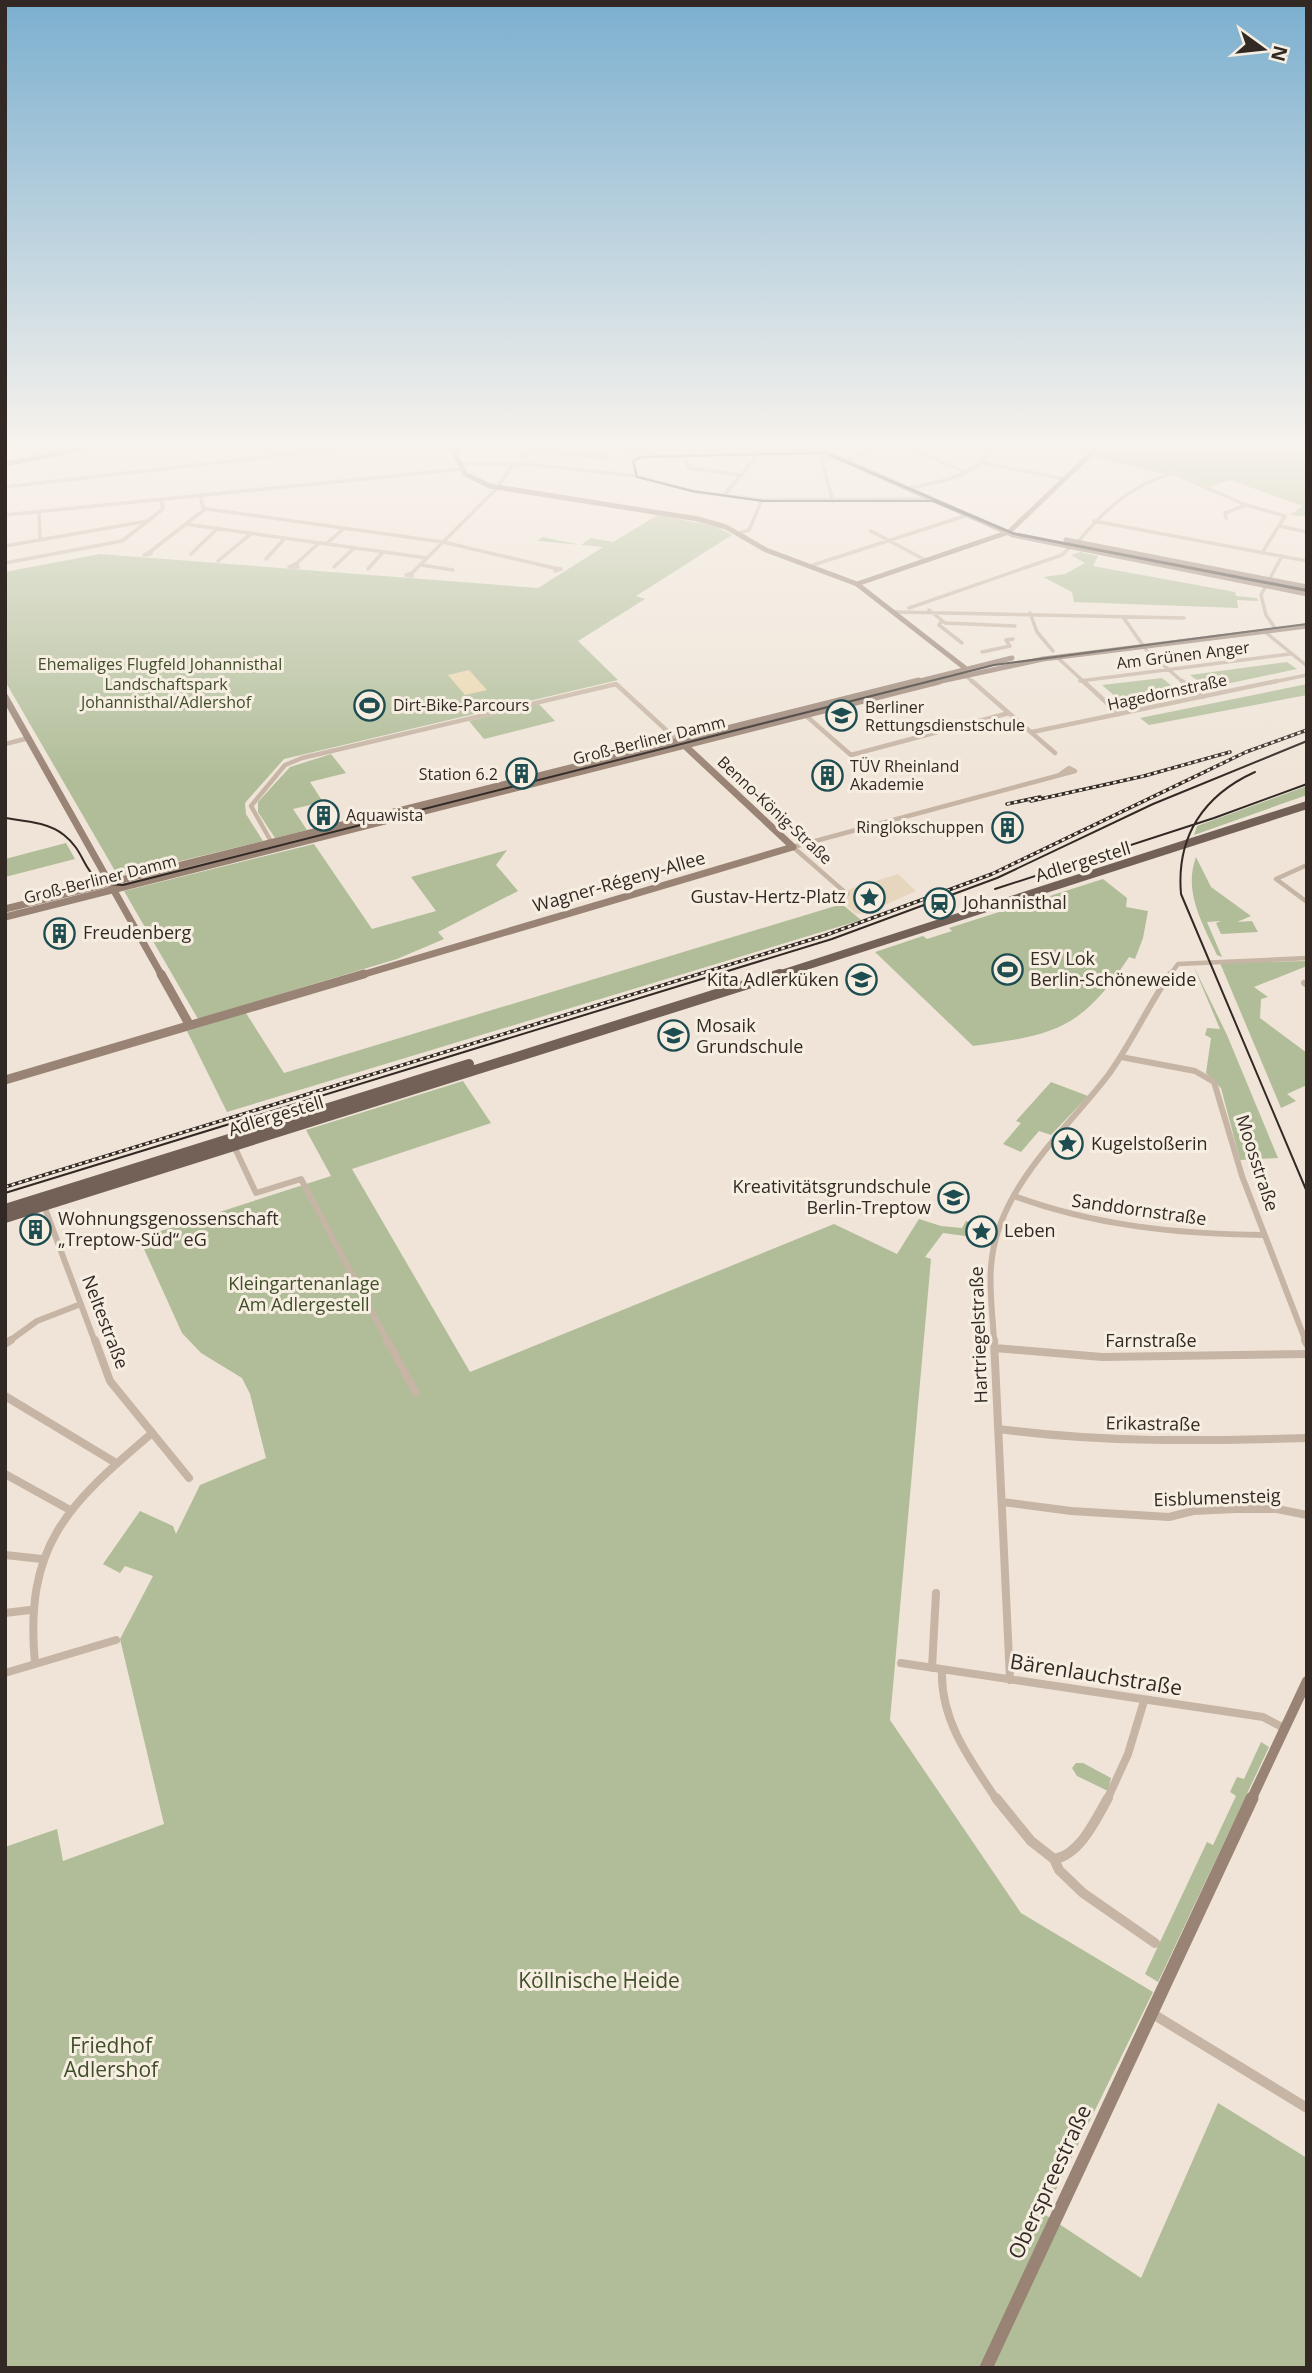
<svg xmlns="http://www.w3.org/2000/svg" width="1312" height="2373" font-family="'Open Sans',sans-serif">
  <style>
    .green { fill: #b0bd98 }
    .sand { fill: #ead7ae }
    .plaza { fill: #e7d6be }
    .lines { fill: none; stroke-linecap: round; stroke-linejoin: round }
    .street-far4 { stroke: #c6b4a4; stroke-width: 3.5 }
    .street-far3 { stroke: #c6b4a4; stroke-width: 4.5 }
    .street-far2 { stroke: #c6b4a4; stroke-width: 6 }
    .street-far1 { stroke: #c6b4a4; stroke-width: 8 }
    .street { stroke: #c6b4a4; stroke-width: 10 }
    .secondary-far4 { stroke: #998375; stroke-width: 5 }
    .secondary-far3 { stroke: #998375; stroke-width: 7 }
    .secondary-far2 { stroke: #998375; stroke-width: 9 }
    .secondary-far1 { stroke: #998375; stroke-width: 10 }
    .secondary { stroke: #998375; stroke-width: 13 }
    .primary-far1 { stroke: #736157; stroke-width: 8 }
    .primary { stroke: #736157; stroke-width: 10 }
    .tram { stroke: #322925; stroke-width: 2 }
    .rail-casing { stroke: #322925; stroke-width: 3.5 }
    .rail { stroke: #f7eee2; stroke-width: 2; stroke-dasharray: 3.5; stroke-linecap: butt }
    .labels { text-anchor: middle; stroke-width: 6; stroke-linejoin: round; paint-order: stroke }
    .far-street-label { font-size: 16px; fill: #322925; stroke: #f7eee2 }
    .far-park-label { font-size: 16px; fill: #404f2a; stroke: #f7eee2 }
    .far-poi-label { font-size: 16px; fill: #322925; stroke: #f7eee2; text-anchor: start }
    .street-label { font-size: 18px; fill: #322925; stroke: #f7eee2 }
    .poi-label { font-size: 18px; fill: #322925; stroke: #f7eee2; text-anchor: start }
    .park-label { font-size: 18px; fill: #404f2a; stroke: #f7eee2 }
    .near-street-label { font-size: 21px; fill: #322925; stroke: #f7eee2 }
    .near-park-label { font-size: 21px; fill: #404f2a; stroke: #f7eee2 }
  </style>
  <rect width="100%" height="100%" fill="#efe4d7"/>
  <path class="green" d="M606 448 608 460 532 453 525 461 517 448Z
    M1102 448H1307V517L1290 515 1303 506 1230 480 1209 487 1173 471 1163 474 1092 457Z
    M658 515 714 526 732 535 636 596 645 599 578 641 618 680 284 759 245 803 246 814 263 841 118 876 5 681V572L100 554 538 588 603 547 538 541 542 537 581 545 591 538 613 542Z
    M1080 552 1098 556 1093 566 1235 592 1236 596 1257 598 1258 601 1237 600 1238 608 1074 602 1072 592 1043 577 1065 574 1085 563 1071 555Z
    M1287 662 1297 669 1207 688 1190 675Z
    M1162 678 1182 694 1125 705 1102 685Z
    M1307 684V695L1149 725 1140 718Z
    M539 704 555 721 484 739 469 721Z
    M331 754 346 773 310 782 323 802 293 809 307 830 275 838 258 812V802L290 767Z
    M1307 786V795L1194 835 1197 826Z
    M66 843 75 859 5 877V859Z
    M314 844 372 929 436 911 411 877 507 850 496 865 518 891 438 932 444 939 397 959 198 1019 124 891Z
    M1196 857 1211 887 1251 916 1237 922 1252 921 1258 932 1221 934 1216 923 1221 921 1207 922 1222 957 1217 955C1203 924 1183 892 1196 857Z
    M1103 879 1127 898 1126 907 1148 911 1143 938 1135 959 1129 957C1082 1029 1055 1035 973 1046L875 952 923 936 927 939 952 931 949 928Z
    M842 904 861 920 227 1112 187 1031 246 1013 284 1073Z
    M1307 961V966L1254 987 1268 997 1261 999 1260 1018 1307 1053V1085L1287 1094 1296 1101 1281 1108 1220 963Z
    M1193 965 1227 1035 1278 1158 1240 1160 1221 1088 1206 1073 1211 1038 1205 1035 1207 1028 1220 1029Z
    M463 1081 491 1123 352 1169 470 1372 834 1224 897 1254 919 1219 941 1226 962 1228 966 1221 991 1230 988 1239 943 1233 925 1257 931 1259 890 1720 1021 1913 1153 1992 1044 2214 1141 2278 1218 2103 1307 2158V2368H5V1847L57 1829 63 1861 164 1824 120 1639 153 1576 125 1566 120 1573 103 1564 140 1511 173 1526 176 1534 200 1485 266 1458 250 1394 242 1378 201 1353 182 1333 139 1238 331 1176 306 1130Z
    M1051 1082 1088 1096 1051 1135 1039 1131 1021 1152 1003 1144 1021 1123 1016 1121Z
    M1261 1742 1269 1747 1158 1982 1145 1974 1207 1842 1213 1845 1236 1796 1230 1792 1237 1777 1244 1779Z
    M1076 1763H1083L1111 1778 1108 1791 1077 1776 1072 1768Z"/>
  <path class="sand" d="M469 670 487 690 465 695 448 675Z"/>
  <path class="plaza" d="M898 874 916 891 867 913 856 914 834 894Z"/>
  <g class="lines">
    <path class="street-far4" d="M631 448 636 476
      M692 448 685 459 689 468 742 475
      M910 448 965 472
      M1080 448 1094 451
      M819 452 833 501
      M632 457 822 451
      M821 459H840
      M843 461 877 448
      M458 463 525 464 636 476 696 492 762 500 932 499
      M983 463 1065 479
      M5 487 344 448
      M909 488C936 483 978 477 990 448
      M200 495 203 507 207 509 443 542 554 568
      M724 495 759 454
      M39 512 40 539
      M5 515 462 469
      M1226 518 1225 513 1246 505
      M1094 521 1307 561
      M185 524 427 558
      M1280 526 1307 532
      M871 531 927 561
      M737 534 749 530 762 500
      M1077 543C1104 510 1131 485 1173 473L1246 505 1285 516 1262 553
      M326 544 343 529
      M5 546 148 521
      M151 551V554L144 555Z
      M151 551 205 509
      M191 554 218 528
      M266 559 285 538
      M218 561 252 533
      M5 563 122 541 163 509 161 499
      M297 563 298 567H289Z
      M297 563 319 543
      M421 565 453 570
      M810 566 968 515
      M334 567 354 548
      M554 568 561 569 555 571Z
      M368 569 383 552
      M412 573 495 490 513 465
      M412 573V576L406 575Z
      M909 608 1062 555 1070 547
      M929 610 945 623 1015 626
      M895 612 1184 618
      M1030 613 1037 632 1053 651
      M1123 617 1147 651 1184 683
      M941 622 939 625 962 643
      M1271 630 1275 628 1266 615 1261 595 1282 556
      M1264 631 1307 666
      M982 652 1010 646 1006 640 1013 639
      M1057 657 1085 683
      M965 675 974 683
      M1080 681 1290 654
      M1268 683 1307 675"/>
    <path class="street-far3" d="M972 681 1055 753
      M1083 681 1119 714
      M1182 681 1203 697
      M804 714 851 755 1009 713
      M1032 732 1277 681
      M5 744 29 738
      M272 843 251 806 285 765 302 758 616 684 677 740
      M793 847 1075 771 1069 768 1059 775
      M793 847 847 894
      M1307 865 1276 879 1307 902
      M1169 976 1178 964 1307 958"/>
    <path class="street-far2" d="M1304 983 1307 985
      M1121 1057 1195 1071 1214 1082 1242 1176 1306 1342
      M234 1146 256 1193 301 1179 388 1342
      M1014 1196C1095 1226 1178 1234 1264 1235
      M43 1203 95 1342
      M8 1342 37 1321 81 1304
      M994 1342C993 1317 989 1291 991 1267 996 1189 1065 1132 1109 1074 1132 1042 1148 1006 1170 974"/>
    <path class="street-far1" d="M95 1340 110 1381 189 1478
      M387 1340 416 1393
      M994 1340 1010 1680
      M1305 1340 1307 1344
      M5 1344 11 1340
      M995 1348 1102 1357 1307 1354
      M5 1396 116 1463
      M999 1429C1103 1443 1202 1441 1307 1438
      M5 1474 70 1510
      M1003 1502 1071 1511 1169 1517 1193 1511 1236 1509H1277L1307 1515
      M5 1555 42 1559
      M5 1613 30 1610
      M901 1663 1263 1717 1284 1728
      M35 1664C24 1546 66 1506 151 1434
      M932 1668 936 1593
      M942 1670C940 1720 970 1760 997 1800
      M5 1673 116 1640
      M1107 1800 1128 1754 1144 1701"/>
    <path class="street" d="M996 1798 1031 1841 1054 1859 1059 1870 1083 1893 1155 1943
      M1054 1859C1080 1855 1096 1819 1108 1798
      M1153 2014 1307 2108"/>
    <path class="secondary-far4" d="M452 448 465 474 490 486 698 519 726 527 766 550 857 584 965 668
      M816 448 1013 535 1307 594
      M5 464 85 448
      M1066 540 1307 587
      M857 584 1009 532 1097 448
      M912 683 1012 658
      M932 683 1043 659 1307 626"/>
    <path class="secondary-far3" d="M5 697 162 976
      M5 909 919 681
      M5 917 939 681
      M358 976 793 847 681 742"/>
    <path class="secondary-far2" d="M161 974 189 1024
      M5 1080 364 974"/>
    <path class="secondary-far1" d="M1251 1800 1307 1681"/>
    <path class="secondary" d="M986 2368 1252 1798"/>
    <path class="primary-far1" d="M775 976 1307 805"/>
    <path class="primary" d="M5 1209 469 1064
      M5 1218 780 974"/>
    <path class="tram" d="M1307 590 1013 533 825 453 643 457 633 461 637 477 692 491 763 501H933L1014 534 1307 591
      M1255 772C1204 795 1176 836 1181 894L1307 1192
      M5 818C24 821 48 822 64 835 91 856 80 885 123 885L994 665 1307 624
      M995 889 1214 818 1307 784
      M5 1193 832 939 997 878 1153 804 1307 741"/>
    <defs>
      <path id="rail" d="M1031 801 1144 776 1230 752
        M1007 804 1040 797
        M5 1187 826 935 992 874 1246 752 1307 730"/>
    </defs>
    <use href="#rail" class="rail-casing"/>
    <use href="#rail" class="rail"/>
  </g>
  <linearGradient id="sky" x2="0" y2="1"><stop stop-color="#7bafcf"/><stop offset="0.57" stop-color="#f8f3ed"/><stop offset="1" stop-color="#f8f3ed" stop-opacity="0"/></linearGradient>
  <rect width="1312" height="781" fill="url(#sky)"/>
  <defs>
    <symbol id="stadium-ring" viewBox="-11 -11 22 22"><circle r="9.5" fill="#f7eee2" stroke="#1d4c51" stroke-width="1.5"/><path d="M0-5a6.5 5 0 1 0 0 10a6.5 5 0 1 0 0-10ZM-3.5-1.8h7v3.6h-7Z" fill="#1d4c51"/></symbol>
    <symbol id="school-ring" viewBox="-11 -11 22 22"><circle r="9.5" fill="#f7eee2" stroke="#1d4c51" stroke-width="1.5"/><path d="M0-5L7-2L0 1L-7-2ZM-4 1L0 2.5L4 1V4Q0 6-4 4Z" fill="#1d4c51"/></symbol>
    <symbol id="building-ring" viewBox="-11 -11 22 22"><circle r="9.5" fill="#f7eee2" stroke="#1d4c51" stroke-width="1.5"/><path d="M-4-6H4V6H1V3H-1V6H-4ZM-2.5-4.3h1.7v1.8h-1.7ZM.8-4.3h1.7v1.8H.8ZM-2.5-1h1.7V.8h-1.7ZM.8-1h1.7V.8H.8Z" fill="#1d4c51"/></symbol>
    <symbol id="sight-ring" viewBox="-11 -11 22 22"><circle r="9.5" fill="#f7eee2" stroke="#1d4c51" stroke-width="1.5"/><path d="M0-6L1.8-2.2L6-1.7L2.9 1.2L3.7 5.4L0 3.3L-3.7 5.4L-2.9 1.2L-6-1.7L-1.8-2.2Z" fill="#1d4c51"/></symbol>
    <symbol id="station-ring" viewBox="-11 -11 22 22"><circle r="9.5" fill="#f7eee2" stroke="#1d4c51" stroke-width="1.5"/><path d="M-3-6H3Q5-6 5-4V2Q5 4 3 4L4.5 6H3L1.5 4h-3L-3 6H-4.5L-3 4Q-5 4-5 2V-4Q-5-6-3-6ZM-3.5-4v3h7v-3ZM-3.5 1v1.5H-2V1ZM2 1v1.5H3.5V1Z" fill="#1d4c51"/></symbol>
  </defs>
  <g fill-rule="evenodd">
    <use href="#stadium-ring" x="352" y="688" width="35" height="35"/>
    <use href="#school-ring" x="824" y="698" width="35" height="35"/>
    <use href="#building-ring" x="504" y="756" width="35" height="35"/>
    <use href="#building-ring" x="810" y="758" width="35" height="35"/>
    <use href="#building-ring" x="306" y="798" width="35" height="35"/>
    <use href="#building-ring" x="990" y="810" width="35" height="35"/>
    <use href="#sight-ring" x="852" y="880" width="35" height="35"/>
    <use href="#station-ring" x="922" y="886" width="35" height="35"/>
    <use href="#building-ring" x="42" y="916" width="35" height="35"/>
    <use href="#stadium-ring" x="990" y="952" width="35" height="35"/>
    <use href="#school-ring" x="844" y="962" width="35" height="35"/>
    <use href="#school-ring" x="656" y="1018" width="35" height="35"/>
    <use href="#sight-ring" x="1050" y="1126" width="35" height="35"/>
    <use href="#school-ring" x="936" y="1180" width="35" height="35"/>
    <use href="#building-ring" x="18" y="1212" width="35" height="35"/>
    <use href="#sight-ring" x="964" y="1214" width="35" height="35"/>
  </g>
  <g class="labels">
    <g class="far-street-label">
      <text transform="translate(1183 655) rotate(-7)" y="6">Am Grünen Anger</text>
      <text transform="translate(1167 692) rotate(-12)" y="6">Hagedornstraße</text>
      <text transform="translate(649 740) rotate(-14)" y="6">Groß-Berliner Damm</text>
      <text transform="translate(775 810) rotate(43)" y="6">Benno-König-Straße</text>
      <text transform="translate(100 879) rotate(-14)" y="6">Groß-Berliner Damm</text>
    </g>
    <g class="far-park-label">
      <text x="160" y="670">Ehemaliges Flugfeld Johannisthal</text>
      <text x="166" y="690">Landschaftspark<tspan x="166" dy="18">Johannisthal/Adlershof</tspan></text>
    </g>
    <g class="far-poi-label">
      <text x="393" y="711">Dirt-Bike-Parcours</text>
      <text x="865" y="713">Berliner<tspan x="865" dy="18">Rettungsdienstschule</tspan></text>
      <text x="850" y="772">TÜV Rheinland<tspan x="850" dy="18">Akademie</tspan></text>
      <text x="498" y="780" text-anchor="end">Station 6.2</text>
      <text x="346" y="821">Aquawista</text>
      <text x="984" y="833" text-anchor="end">Ringlokschuppen</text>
    </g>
    <g class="street-label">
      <text transform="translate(1083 862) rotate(-17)" y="6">Adlergestell</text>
      <text transform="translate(619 882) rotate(-16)" y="6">Wagner-Régeny-Allee</text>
      <text transform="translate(276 1116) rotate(-17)" y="6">Adlergestell</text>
      <text transform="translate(1257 1163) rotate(72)" y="6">Moosstraße</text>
      <text transform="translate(1139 1210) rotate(8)" y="6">Sanddornstraße</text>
      <text transform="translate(105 1322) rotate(69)" y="6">Neltestraße</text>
      <text transform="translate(979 1335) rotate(-92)" y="6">Hartriegelstraße</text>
      <text x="1151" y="1347">Farnstraße</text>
      <text transform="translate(1153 1424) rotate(1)" y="6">Erikastraße</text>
      <text transform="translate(1217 1498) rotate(-2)" y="6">Eisblumensteig</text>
    </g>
    <g class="poi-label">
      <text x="846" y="903" text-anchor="end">Gustav-Hertz-Platz</text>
      <text x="963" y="909">Johannisthal</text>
      <text x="83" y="939">Freudenberg</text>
      <text x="1030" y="965">ESV Lok<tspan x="1030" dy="21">Berlin-Schöneweide</tspan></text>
      <text x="839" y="986" text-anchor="end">Kita Adlerküken</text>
      <text x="696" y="1032">Mosaik<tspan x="696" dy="21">Grundschule</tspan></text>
      <text x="1091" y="1150">Kugelstoßerin</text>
      <text x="931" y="1193" text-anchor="end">Kreativitätsgrundschule<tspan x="931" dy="21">Berlin-Treptow</tspan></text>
      <text x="58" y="1225">Wohnungsgenossenschaft<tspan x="58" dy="21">„Treptow-Süd“ eG</tspan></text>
      <text x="1004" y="1237">Leben</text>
    </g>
    <g class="park-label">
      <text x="304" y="1290">Kleingartenanlage<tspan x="304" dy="21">Am Adlergestell</tspan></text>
    </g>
    <g class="near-street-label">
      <text transform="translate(1096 1675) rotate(9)" y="7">Bärenlauchstraße</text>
      <text transform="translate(1050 2182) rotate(-65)" y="7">Oberspreestraße</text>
    </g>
    <g class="near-park-label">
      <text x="599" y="1988">Köllnische Heide</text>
      <text x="111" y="2053">Friedhof<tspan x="111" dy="24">Adlershof</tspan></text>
    </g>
  </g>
  <rect width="1312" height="2373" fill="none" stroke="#322925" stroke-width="14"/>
  <g transform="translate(1263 49) rotate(105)" stroke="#f7eee2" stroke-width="5" paint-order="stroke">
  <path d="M0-5L12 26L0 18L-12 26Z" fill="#322925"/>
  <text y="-10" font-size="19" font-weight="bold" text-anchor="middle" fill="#322925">N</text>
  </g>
</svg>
